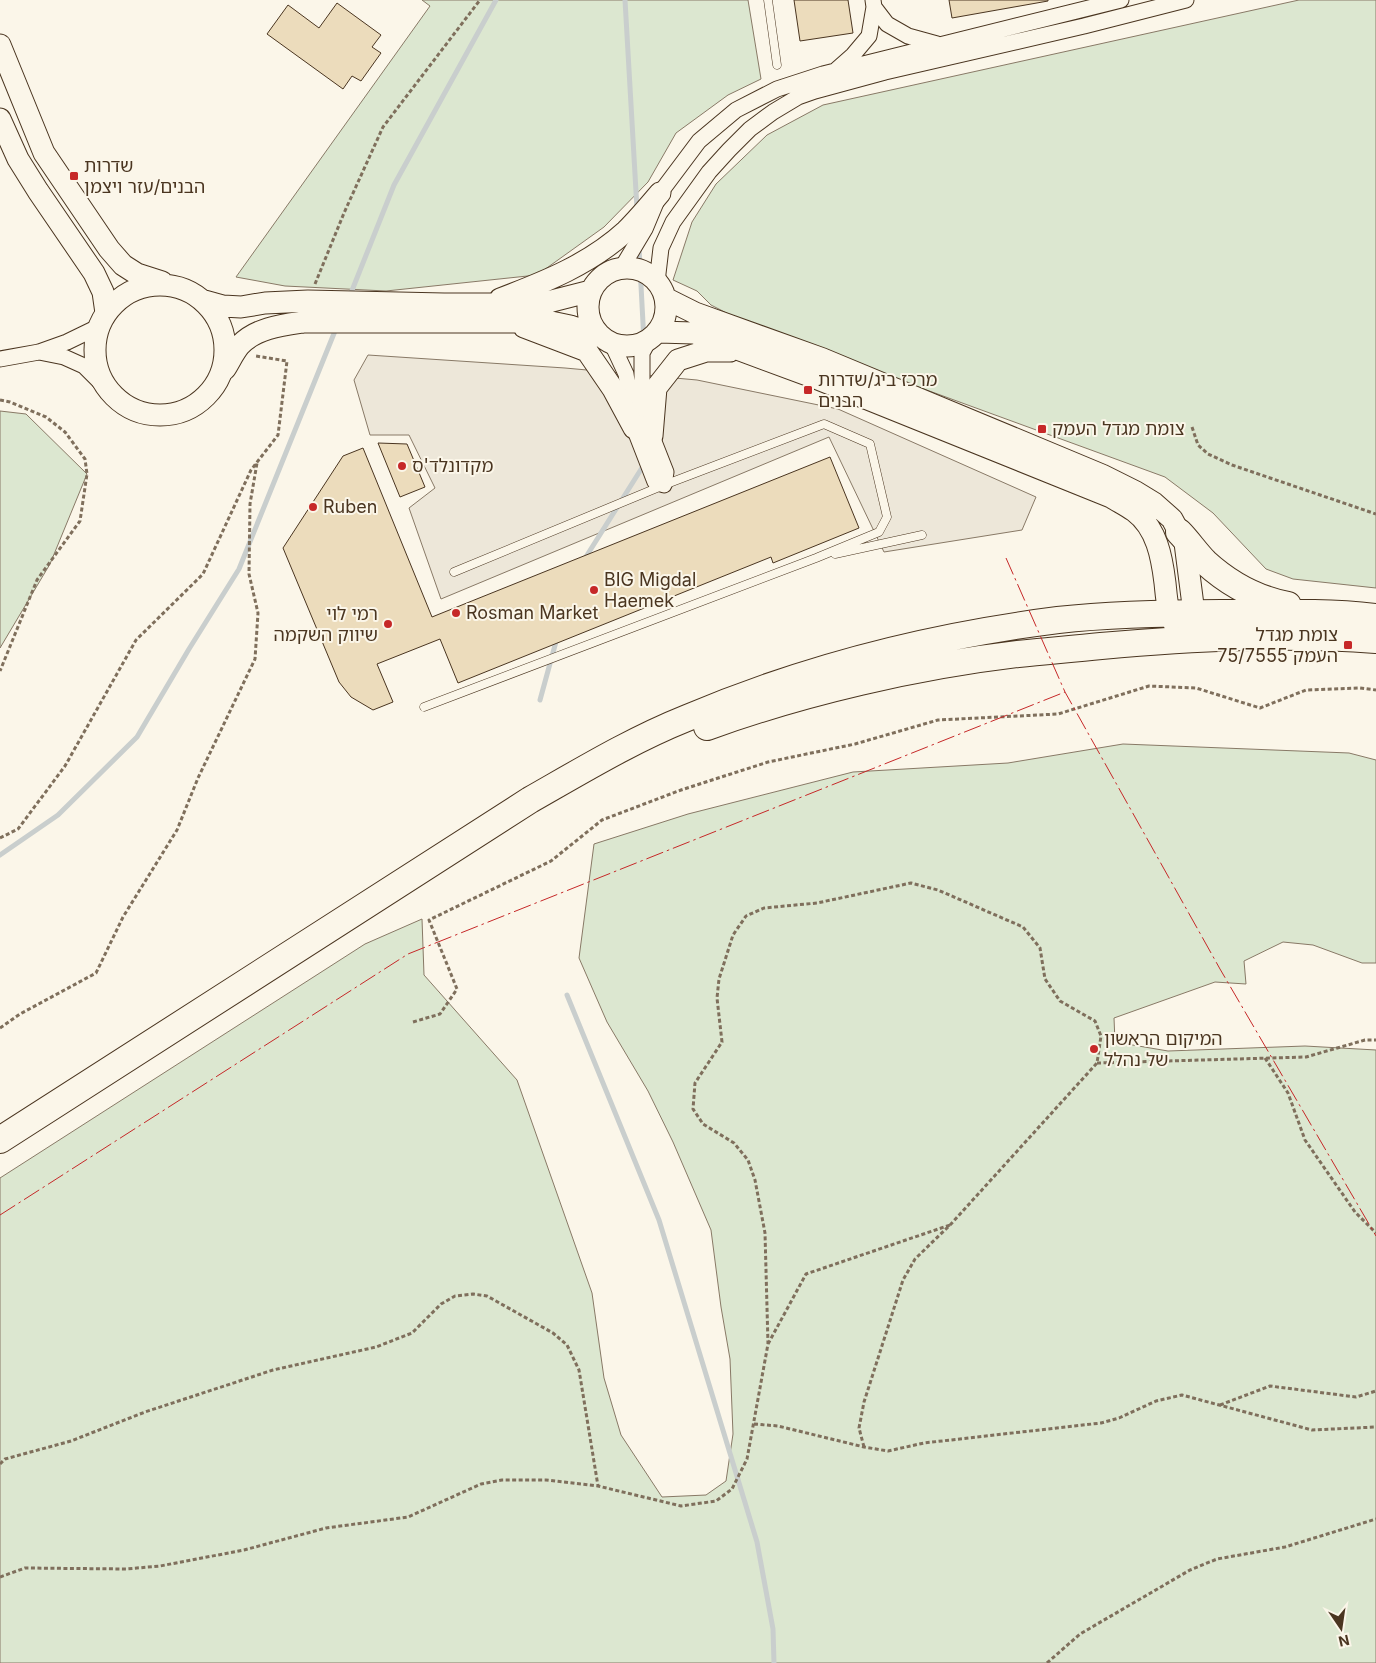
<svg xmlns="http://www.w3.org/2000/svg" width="1376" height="1663" font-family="Inter,'Noto Sans Hebrew',sans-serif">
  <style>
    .green { fill: #dce7d0; stroke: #887966 }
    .parking { fill: #ede7d9; stroke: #887966 }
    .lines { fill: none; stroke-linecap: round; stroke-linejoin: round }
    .stream { stroke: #c9cecd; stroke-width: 5 }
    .building { fill: #ecdcbc; stroke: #4a3520 }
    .lane-casing { stroke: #4a3520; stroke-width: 9 }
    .street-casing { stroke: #4a3520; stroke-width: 17 }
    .secondary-casing { stroke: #4a3520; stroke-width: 23 }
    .highway-casing { stroke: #4a3520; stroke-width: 28 }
    .path { stroke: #7f6f5c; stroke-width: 3; stroke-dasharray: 4 2.5; stroke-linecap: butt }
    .lane { stroke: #fbf6e9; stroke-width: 8 }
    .street { stroke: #fbf6e9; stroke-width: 15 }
    .secondary { stroke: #fbf6e9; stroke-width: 21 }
    .highway { stroke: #fbf6e9; stroke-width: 26 }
    .power { stroke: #c62828; stroke-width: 1; stroke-dasharray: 18 4 2.5 4; stroke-linecap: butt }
    .poi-dot { fill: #c62828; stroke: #fbf6e9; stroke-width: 2 }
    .labels { text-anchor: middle; stroke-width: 4; stroke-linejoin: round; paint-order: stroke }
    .poi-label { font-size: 18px; fill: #4a3520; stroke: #fbf6e9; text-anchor: start }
  </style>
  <rect width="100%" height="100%" fill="#fbf6e9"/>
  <path class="green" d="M422 0H748L761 79 728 95 676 133 648 182 604 227 537 275 386 291 285 286 236 277 430 6Z
    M1299 0H1376V588L1293 579 1266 569 1213 513 1165 477 754 327 711 305 697 291 673 280 692 222 716 184 767 135 823 105Z
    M0 411 26 414 87 474 50 564 0 648Z
    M1123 744 1349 753 1376 760V963H1362L1313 945 1283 942 1244 961 1246 984 1215 982 1114 1018 1115 1042 1168 1051 1305 1046 1376 1050V1663H0V1178L365 944 422 919 424 975 517 1080 592 1293 604 1378 621 1435 662 1497 706 1495 726 1481 733 1434 730 1359 721 1307 711 1230 673 1142 648 1091 607 1022 579 958 594 844 688 814 853 772 1008 763Z"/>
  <path class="parking" d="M368 355 565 368 697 380 838 409 1036 497 1022 530 884 552 829 437 441 599 409 508 435 488 409 435H370L354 380Z"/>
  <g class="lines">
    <path class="stream" d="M625 0 637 209
      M639 248 644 342
      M349 298 394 185 496 0
      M584 560 645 463
      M540 700 557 638
      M0 855 58 815 137 737 189 649 239 569 337 326
      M567 995 659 1220 757 1542 773 1629 774 1663"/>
  </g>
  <path class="building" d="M794 0H848L853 33 800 41Z
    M949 0H1048V1L952 18Z
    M337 3 381 35 372 47 381 53 361 81 352 76 343 89 267 34 288 5 319 28Z
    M378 443 407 444 425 487 400 497Z
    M363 448 432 617 830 457 859 528 773 563 771 557 458 683 440 639 377 664 393 702 373 710 351 697 339 682 283 548 343 456Z"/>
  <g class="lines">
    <defs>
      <path id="lane" d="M768 0 777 65
        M835 554 922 535
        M424 707 816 558 879 532 887 517 870 444 824 424 664 485 454 572"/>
      <path id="street" d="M874 7 887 24 908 36 937 44
        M836 70 853 55 869 36 874 7 873 0
        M621 269 645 229 660 193 699 141 736 110 777 89 823 74 1121 0
        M657 282 661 248 673 222 709 172 729 150 750 129 773 112 798 97 815 91 885 72 1084 26 1186 0
        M612 344 626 374 634 428 655 482 664 485 666 472 642 411V353L649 340
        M39 352 64 357 84 366 115 397
        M0 359 39 352 67 342 100 326"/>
      <path id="secondary" d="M0 45 44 153 109 249 123 265 137 274 162 282
        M0 119 18 159 38 191 94 273 103 292 106 313
        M588 307a39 39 0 1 1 78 0a39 39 0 1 1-78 0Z
        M95 350a65 65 0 1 1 130 0a65 65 0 1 1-130 0Z
        M665 298 695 313 823 359 1102 475 1136 492 1154 503 1172 519 1179 532 1185 543 1194 613 1188 627
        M500 299C545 282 590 264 626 231 638 219 649 206 660 193
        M205 301 223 306 241 307 265 303 308 301 444 304H525L548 302 591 291
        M524 327 587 351 613 389 634 428
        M658 332 694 333 818 379 1111 497C1119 502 1127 506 1134 511 1157 528 1162 558 1165 583 1167 602 1167 611 1176 627
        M225 369C230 361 234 352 240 345 256 328 282 325 303 322H551L570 326 602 337
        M652 436 656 388 678 360 706 351H730"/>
      <path id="highway" d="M1179 532C1188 541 1196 553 1205 562 1228 583 1257 599 1288 605
        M707 727C804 692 916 666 1018 654 1046 651 1073 649 1101 646 1192 638 1285 633 1376 640
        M0 1140 530 800C581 771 632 740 687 718 805 668 931 636 1058 620 1112 614 1167 613 1221 613 1273 613 1325 611 1376 617"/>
    </defs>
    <use href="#lane" class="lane-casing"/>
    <use href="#street" class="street-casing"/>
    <use href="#secondary" class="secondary-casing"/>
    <use href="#highway" class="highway-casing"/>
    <path class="path" d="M315 284 344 213 383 127 480 0
      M0 400 10 402 46 417 65 432 85 459 87 474 80 521 37 580 0 671
      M1192 427 1198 445 1208 454 1232 465 1376 514
      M0 838 18 829 65 766 136 640 203 574 251 470 278 435 287 361 256 356
      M413 1022 440 1014 457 989 429 920 551 861 602 820 681 790 768 762 855 744 938 720 1058 714 1149 686 1196 688 1260 708 1306 690 1360 688 1376 690
      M0 1028 20 1014 96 973 123 917 177 830 198 778 255 659 258 613 249 574 250 504 257 463
      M1265 1058 1288 1093 1305 1140 1355 1212 1376 1233
      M1097 1063 1306 1057 1365 1040H1376
      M768 1344 806 1274 950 1225
      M1220 1405 1270 1386 1356 1397 1376 1391
      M754 1424 778 1426 864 1447 888 1451 924 1443 1101 1423 1119 1418 1156 1401 1182 1395 1312 1430 1376 1427
      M0 1464 5 1459 71 1441 145 1412 273 1370 376 1347 412 1333 441 1304 455 1296 473 1294 487 1296 553 1333 567 1345 579 1370 598 1486
      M0 1577 25 1568 126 1569 160 1566 244 1550 326 1528 408 1517 481 1484 502 1480H546L598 1486 681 1506 716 1501 732 1489 747 1459 768 1344 765 1233 755 1180 748 1160 734 1143 703 1124 693 1109 695 1083 722 1042 717 998 719 979 733 935 746 916 764 908 817 903 911 883 938 890 1023 927 1040 948 1045 979 1060 1001 1095 1021 1101 1036 1097 1063 951 1224 915 1259 903 1280 864 1402 859 1428 864 1447
      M1047 1663 1080 1634 1190 1570 1217 1559 1285 1547 1376 1519"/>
    <use href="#lane" class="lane"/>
    <use href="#street" class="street"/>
    <use href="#secondary" class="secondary"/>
    <use href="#highway" class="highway"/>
    <path class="power" d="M1006 558 1065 692 1220 969 1376 1236
      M0 1215 408 954 1065 692"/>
  </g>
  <g class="poi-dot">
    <rect x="69" y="171" width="10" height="10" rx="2.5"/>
    <rect x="803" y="385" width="10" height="10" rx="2.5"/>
    <rect x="1037" y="424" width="10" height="10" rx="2.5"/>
    <circle cx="402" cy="466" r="5"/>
    <circle cx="313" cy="507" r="5"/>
    <circle cx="594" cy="590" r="5"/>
    <circle cx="456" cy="613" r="5"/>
    <circle cx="388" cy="624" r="5"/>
    <rect x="1343" y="640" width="10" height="10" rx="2.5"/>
    <circle cx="1094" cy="1049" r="5"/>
  </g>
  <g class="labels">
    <g class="poi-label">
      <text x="84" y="172">שדרות<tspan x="84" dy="21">הבנים/עזר ויצמן</tspan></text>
      <text x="818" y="386">מרכז ביג/שדרות<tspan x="818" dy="21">הבנים</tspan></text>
      <text x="1052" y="435">צומת מגדל העמק</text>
      <text x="412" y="472">מקדונלד'ס</text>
      <text x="323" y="513">Ruben</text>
      <text x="604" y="586">BIG Migdal<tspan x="604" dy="21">Haemek</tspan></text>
      <text x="466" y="619">Rosman Market</text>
      <text x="378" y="620" text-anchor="end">רמי לוי<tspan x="378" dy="21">שיווק השקמה</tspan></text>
      <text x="1338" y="641" text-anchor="end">צומת מגדל<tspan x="1338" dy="21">העמק 75/7555</tspan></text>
      <text x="1104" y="1045">המיקום הראשון<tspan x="1104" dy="21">של נהלל</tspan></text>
    </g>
  </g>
  <g transform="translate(1341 1628) rotate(167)" stroke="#fbf6e9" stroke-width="4" paint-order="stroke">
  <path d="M0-4L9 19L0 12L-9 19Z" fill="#4a3520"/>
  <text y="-8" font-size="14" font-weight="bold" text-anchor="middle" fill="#4a3520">N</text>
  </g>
</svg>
